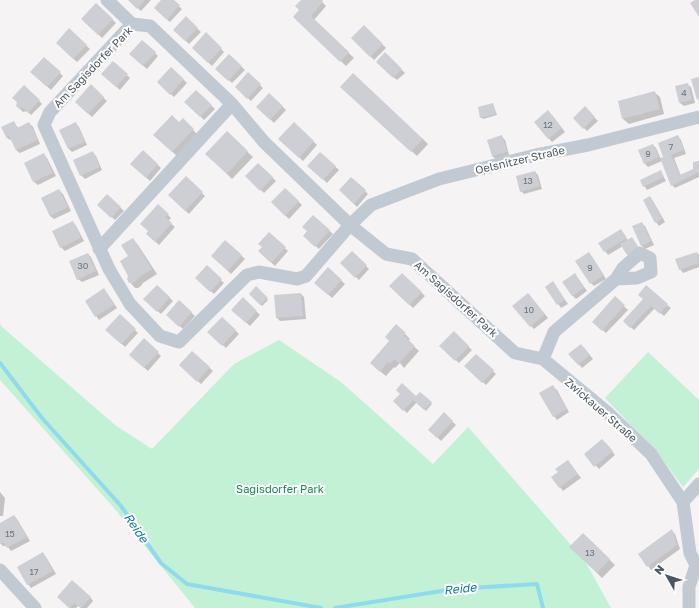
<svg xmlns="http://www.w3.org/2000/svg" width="699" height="608" font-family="'Golos Text',sans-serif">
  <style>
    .green { fill: #c3f1d5 }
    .shadow { fill: #0003 }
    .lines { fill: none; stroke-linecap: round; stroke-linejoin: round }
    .stream { stroke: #90daee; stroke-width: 4 }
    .building { fill: #cdcfd5 }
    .minor { stroke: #c1cad2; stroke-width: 13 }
    .labels { text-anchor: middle; stroke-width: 4; stroke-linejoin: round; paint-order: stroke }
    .number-label { font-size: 9px; fill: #6b747e }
    .street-label { font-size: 11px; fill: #4a5661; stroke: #fff }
    .park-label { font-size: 11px; fill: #17864f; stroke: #fff }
    .water-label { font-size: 12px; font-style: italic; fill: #0c7c9b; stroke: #fff }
  </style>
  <rect width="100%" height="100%" fill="#f5f3f3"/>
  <path class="green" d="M0 323 1 326 115 425 152 449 234 364 279 340 341 382 433 464 468 427 585 561 611 608H195L114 508 0 380Z
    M648 352 699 400V469L683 487 659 455 605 398Z"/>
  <path class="shadow" d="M129 0H151L141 11Z
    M162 0H172L182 9 170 22 155 8Z
    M302 0H320L326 6 314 20 354 58 346 66 294 17 301 10Z
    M96 4 116 23 102 38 83 19Z
    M186 18 201 32 189 44 175 30Z
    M364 26 386 48 374 60 352 38Z
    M69 30 90 49 77 62 57 43Z
    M206 34 224 52 212 66 193 48Z
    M142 41 158 56 147 69 130 54Z
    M385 54 405 73 397 80 377 62Z
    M229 55 245 70 232 83 216 68Z
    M44 59 63 76 51 90 32 72Z
    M113 62 130 78 120 90 102 74Z
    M171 68 187 83 174 97 158 82Z
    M248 74 263 88 251 101 236 87Z
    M687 84 691 87 695 103 684 106 680 103Z
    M24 86 42 104 31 115 27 111 23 112 17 106Z
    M91 86 107 101 92 117 76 102Z
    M196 91 215 109 204 120 186 102Z
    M347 92 423 139 428 144 417 156Z
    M654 92 660 97 664 114 629 124 623 119Z
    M269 94 286 110 274 123 258 107Z
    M493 104 497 115 483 119 481 117Z
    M585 108 598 121 587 131 574 118Z
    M552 115 565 132 552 142 535 122Z
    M183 120 198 135 178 157 160 140Z
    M14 122 18 128 29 123 33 127 40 144 20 153 16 150 12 139 10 140 6 137Z
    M294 123 317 145 303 161 280 139Z
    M76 124 79 127 87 145 72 152 69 149Z
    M227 133 253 157 232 179 207 154Z
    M501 136 505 140 509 155 496 159 492 156Z
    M678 136 681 140 686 154 674 158 681 176 694 169 699 162V177L675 188 672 185 662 161 648 167 645 164 653 145 656 148 661 159 664 157Z
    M143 151 161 168 150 181 131 164Z
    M92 152 96 156 102 170 85 179 81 175Z
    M320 153 339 170 327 183 309 166Z
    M44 155 47 158 56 176 38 185 34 182 25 163Z
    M258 164 276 181 264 193 247 176Z
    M660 171 666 181 647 190 641 181Z
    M535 172 538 175 542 189 524 194 521 191Z
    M186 178 205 196 189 214 169 195Z
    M351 178 368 194 357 207 340 190Z
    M285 189 302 205 289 219 272 202Z
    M59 190 63 194 71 211 54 219 50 216 42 198Z
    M107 195 124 211 115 220 99 205Z
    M650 197 653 201 665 222 659 226 656 222Z
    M158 205 171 218 168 221 175 227 159 245 147 234Z
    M313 216 333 234 319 249 304 236 308 232Z
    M73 222 76 226 84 241 65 251 61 247 54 231Z
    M641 223 645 226 654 245 645 249 642 246 633 227Z
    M269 234 288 251 275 266 259 251 263 248Z
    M624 234 628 241 639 250 629 256 623 246 608 255 600 244Z
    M133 239 138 245 157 274 143 283 141 286 138 288H135L130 282 129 257Z
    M225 241 245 259 231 274 212 256Z
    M352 252 369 269 359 280 341 263Z
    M697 253 699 255V267L683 273 680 269Z
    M88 254 91 257 99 275 82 282 78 279Z
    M592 257 606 279 594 286 591 283Z
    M207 267 224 283 214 294 196 278Z
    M328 269 345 284 332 298 316 283Z
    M402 274 425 296 413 308 391 286Z
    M575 274 587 291 576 299 572 295Z
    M553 282 568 304 561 308 547 287Z
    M157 286 173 301 161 314 145 299Z
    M256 288 268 300 262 306 250 294Z
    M107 293 117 308 99 320 86 301Z
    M301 294 304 297 306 319 280 321 276 317Z
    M531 298 548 318 534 329 531 326Z
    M615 298 628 310 606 333 594 322Z
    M243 299 260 315 250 326 232 310Z
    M644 300 667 305 671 308 664 316 655 308 634 330 624 321Z
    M179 302 195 316 183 329 167 315Z
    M120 316 138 333 125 347 107 330Z
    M222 318 239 334 226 348 212 335Z
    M454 333 472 350 459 363 441 346Z
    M405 334 410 339 408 341 419 351 404 368 400 363 395 368 394 367 386 376 376 368 390 341Z
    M144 340 161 356 148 371 130 355Z
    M584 348 593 359 582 368 570 354Z
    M192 352 213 371 201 384 184 369Z
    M476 355 496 374 486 385 466 366Z
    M553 387 557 390 569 412 557 420 554 416Z
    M420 393 432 404 426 411 417 402 407 413 394 401 416 398Z
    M444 414 456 425 441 441 430 430Z
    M606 443 615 455 599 469 585 454Z
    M568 461 581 478 563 491 552 477 559 472Z
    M0 492 5 498 3 516H0Z
    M14 516 17 519 30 541 11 551 7 546H3L0 543V524Z
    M672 531 675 534 680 549 651 570 648 566Z
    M583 534 615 565 602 578 571 547Z
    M43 554 46 557 56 574 31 588 28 584Z
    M90 597 93 601 87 608H81L78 606 76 608H70L62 600Z"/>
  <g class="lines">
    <path class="stream" d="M0 363 42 418 121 506 161 563 187 584 321 608
      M335 608 454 589 537 584 543 608"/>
  </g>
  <path class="building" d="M128 0H145L137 9Z
    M161 0H174L180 5 167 20 154 8Z
    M301 0H322L323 2 311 16 349 52 340 62 293 17 299 10 295 6Z
    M695 0H699V17L690 3Z
    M96 3 113 19 98 35 81 19Z
    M186 16 198 28 185 41 173 30Z
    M364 25 383 44 370 57 351 38Z
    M69 28 87 45 73 59 56 43Z
    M206 32 222 48 208 63 192 48Z
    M142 40 156 52 143 66 129 54Z
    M385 52 402 69 393 78 376 62Z
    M229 54 242 66 228 81 215 69Z
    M44 57 61 72 47 87 30 72Z
    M113 61 128 74 116 87 101 74Z
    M171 67 184 79 170 95 157 82Z
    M248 72 261 84 247 99 235 87Z
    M353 73 423 139 411 152 340 87Z
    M699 77V99L697 100 691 79Z
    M688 83 692 100 679 103 675 86Z
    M91 84 104 97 88 114 75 102Z
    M24 85 40 100 28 113 23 108 19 109 16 106 17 102 12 98Z
    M196 90 212 105 200 117 184 102Z
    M655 91 660 109 622 119 618 101Z
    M269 93 283 106 270 120 256 107Z
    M493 103 496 114 480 118 478 107Z
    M585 106 595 117 583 129 573 118Z
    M548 110 562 128 548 139 534 122Z
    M172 115 179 122 183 118 194 129 172 152 153 135Z
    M14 121 17 128 29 122 38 140 16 150 9 136 6 137 1 127Z
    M76 122 85 142 68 149 59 130Z
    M294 122 314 141 299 158 278 139Z
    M227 131 248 151 227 174 205 154Z
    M502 135 507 152 492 156 487 140Z
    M678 135 684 150 671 155 680 175 693 169V162L699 161V172L671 186 660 158 663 157 658 143Z
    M653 144 659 157 644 164 638 150Z
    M143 150 158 164 146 178 130 164Z
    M93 151 100 167 80 176 73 160Z
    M320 152 336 166 323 180 307 166Z
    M44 153 53 173 33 182 24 163Z
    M258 163 273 177 260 191 245 176Z
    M661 170 664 177 643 187 640 180Z
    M535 171 540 186 520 192 516 176Z
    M186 176 203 192 185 211 168 195Z
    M351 177 366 190 354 204 339 190Z
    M285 188 299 201 285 216 271 202Z
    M59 189 68 207 50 216 41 198Z
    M107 194 121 207 111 218 97 205Z
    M650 196 662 219 655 223 643 200Z
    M158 204 169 214 165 217 172 223 155 242 146 234 148 231 140 224Z
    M313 215 330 230 315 247 303 236 307 231 302 227Z
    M73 221 81 238 60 248 52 231Z
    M642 222 651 241 641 246 632 226Z
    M621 229 627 238 604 252 598 243Z
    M269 232 286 247 271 263 258 251 262 247 258 244Z
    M632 237 639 248 627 255 620 244Z
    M133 238 152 269 138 278 136 281 133 283H129L127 279 128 276 120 261 128 256 121 245Z
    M225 240 242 255 228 271 211 256Z
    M352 251 367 265 355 278 340 263Z
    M589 252 604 275 590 284 575 261Z
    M697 252 699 263 679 270 675 259Z
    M88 253 96 271 77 280 69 261Z
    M207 265 222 279 210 292 195 278Z
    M328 267 342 280 328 295 314 283Z
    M402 273 422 292 409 305 389 286Z
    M575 273 584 288 572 296 562 282Z
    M553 281 565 300 557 305 545 287Z
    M157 285 170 297 157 312 143 299Z
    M646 285 668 304 660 314 651 306 630 328 623 321 643 299 638 295Z
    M256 286 268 298 260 305 249 294Z
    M104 288 114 305 95 317 85 301Z
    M301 293 303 316 276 318 274 295Z
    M528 293 545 314 530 327 512 306Z
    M615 296 625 305 602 331 592 322Z
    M243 297 257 311 246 323 231 310Z
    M179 300 192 312 179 327 166 315Z
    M120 314 136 329 121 344 105 330Z
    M222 317 236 330 222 346 207 332Z
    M396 324 406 333 403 335 415 346 399 363 394 359 390 364 388 362 380 372 370 363 389 341 385 337Z
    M454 331 469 346 455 361 439 346Z
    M144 338 159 352 144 368 129 355Z
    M581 344 590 355 578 365 568 354Z
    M192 351 210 367 197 382 179 365Z
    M476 354 494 370 482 383 464 366Z
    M402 383 416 396 420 392 432 402 424 410 413 400 403 411 393 401 400 394 396 390Z
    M553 385 567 409 553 417 539 393Z
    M444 412 453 421 437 438 428 430Z
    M602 439 613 451 594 467 584 454Z
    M568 460 578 474 559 488 551 477 558 472 555 469Z
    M14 515 27 537 7 548 4 543H0V523Z
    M672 529 677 545 647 567 638 554Z
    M583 533 610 559 597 573 569 547Z
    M43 552 53 571 27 585 17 567Z
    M72 580 91 597 81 608 74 603 69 608 57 597Z"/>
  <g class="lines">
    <path class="minor" d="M107 0 132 24
      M132 24 150 26 232 104 264 142 350 225 306 276 297 279 259 272 247 275 179 342 160 336 130 304 109 269 44 125 50 112Z
      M699 117 588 145 536 155 439 179 371 205 350 225 386 254 412 259 515 353 543 359 607 412 651 454 683 502 690 553 696 565 699 569
      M99 249 232 104
      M543 359 554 332 616 279 637 278 651 272 650 258 640 253 623 268 616 279
      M683 502 699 484
      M0 570 35 608
      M689 608V587L696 565"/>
  </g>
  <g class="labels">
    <g class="number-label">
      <text x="684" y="96">4</text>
      <text x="548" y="128">12</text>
      <text x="671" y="150">7</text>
      <text x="648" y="157">9</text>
      <text x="528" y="184">13</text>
      <text x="83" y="269">30</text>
      <text x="590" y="271">9</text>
      <text x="529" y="313">10</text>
      <text x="10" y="537">15</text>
      <text x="590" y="556">13</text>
      <text x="34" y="575">17</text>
    </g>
    <g class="street-label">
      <text transform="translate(93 67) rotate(-46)" y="4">Am Sagisdorfer Park</text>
      <text transform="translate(520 160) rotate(-13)" y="4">Oelsnitzer Straße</text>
      <text transform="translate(456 299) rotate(42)" y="4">Am Sagisdorfer Park</text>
      <text transform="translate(601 410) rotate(41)" y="4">Zwickauer Straße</text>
    </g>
    <g class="park-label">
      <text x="280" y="493">Sagisdorfer Park</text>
    </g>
    <g class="water-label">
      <text transform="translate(136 528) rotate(55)" y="4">Reide</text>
      <text transform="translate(460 589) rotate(-6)" y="4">Reide</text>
    </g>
  </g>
  <g transform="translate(667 576) rotate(309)" stroke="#ffffff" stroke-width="3" paint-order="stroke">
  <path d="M0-3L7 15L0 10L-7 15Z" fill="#4a5661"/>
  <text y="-6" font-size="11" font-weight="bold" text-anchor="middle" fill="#4a5661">N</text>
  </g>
</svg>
